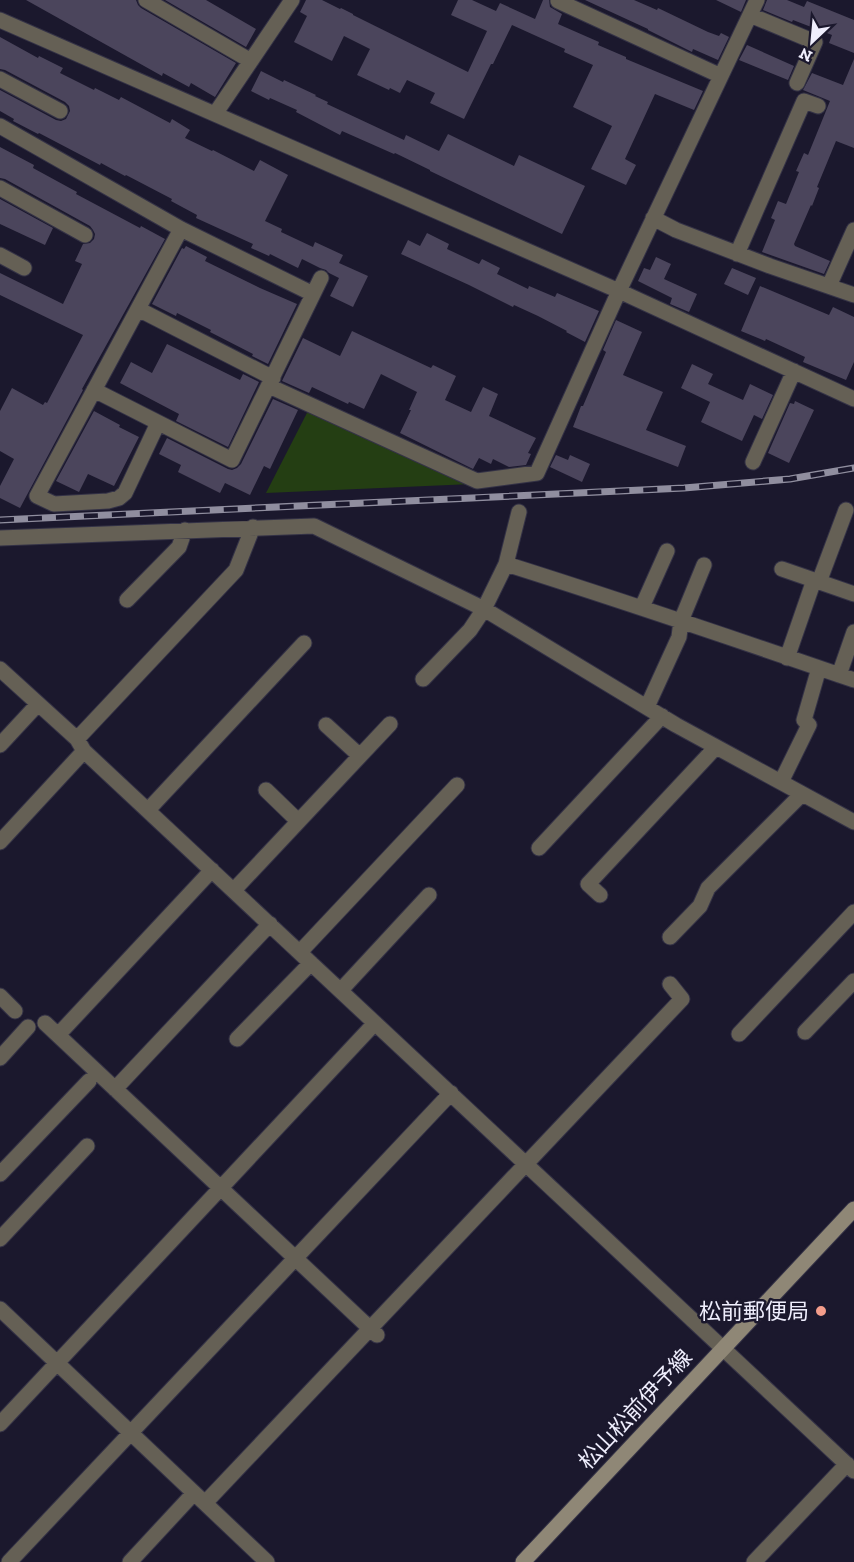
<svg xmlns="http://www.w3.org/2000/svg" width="854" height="1562" font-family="'Zilla Slab','Noto Sans JP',serif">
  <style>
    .green { fill: #243e13 }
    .building { fill: #4b455c }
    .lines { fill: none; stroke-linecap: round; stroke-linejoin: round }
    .street-casing { stroke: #343246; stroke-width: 17 }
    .secondary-casing { stroke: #343246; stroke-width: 17 }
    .street { stroke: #656055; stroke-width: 15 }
    .secondary { stroke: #8f8776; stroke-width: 15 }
    .rail-casing { stroke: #908e9f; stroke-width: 7 }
    .rail { stroke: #1b182d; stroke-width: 4.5; stroke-dasharray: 14; stroke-linecap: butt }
    .poi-dot { fill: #f49d8b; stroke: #1b182d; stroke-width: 2 }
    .labels { text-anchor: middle; stroke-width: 5; stroke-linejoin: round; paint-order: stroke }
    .poi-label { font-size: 22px; fill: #efeefd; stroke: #1b182d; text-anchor: end }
    .street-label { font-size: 22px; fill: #efeefd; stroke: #1b182d }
  </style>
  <rect width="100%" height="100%" fill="#1b182d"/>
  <path class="green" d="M309 409 472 484 266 493Z"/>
  <path class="building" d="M26 0H136L138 5 141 8 236 63 215 97 191 83 189 87 163 73 162 76Z
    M165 0H206L256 29 246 47Z
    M306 0H322L340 9 341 8 353 14V15L468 72 487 31 451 15 458 0H472L496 11 500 3 535 19 543 0H549L550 7 562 14 558 24 599 42 598 45 626 57V59L703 91 694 110 655 94 625 159 636 165 626 185 591 169 612 126 573 107 593 65 564 52 565 49 512 25 493 64H491L464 119 430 103 435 93 407 80 400 93 390 88 389 90 357 75 370 49 344 36 332 61 294 42 307 16 300 12Z
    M585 0H634L657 10 658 8 708 32 719 36 721 33 729 37 718 60 693 49 692 52 648 30V29Z
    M716 0H746L741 12Z
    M767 0H787L804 7 807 1 854 20V53L829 43 832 35 793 20 792 22 763 10Z
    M0 37 38 58 39 56 63 68 60 73 94 90 95 88 119 100 121 97 170 123 172 119 190 130 185 138 212 151 213 150 254 171 260 160 288 175 265 221 282 229 281 232 313 247 315 242 343 255 339 263 368 276 353 307 330 296 339 278 329 273 326 270 320 268 302 259 298 268 270 254 269 256 251 248 253 244 196 218 197 215 171 201 172 199 126 175 125 176 101 163 100 165 39 133 38 134 13 121 14 119 0 111V90L56 120 61 121 66 119 70 111 69 106 65 102 5 70 0 69Z
    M747 45 794 66 788 80 739 60Z
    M854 59V148L836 141 817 187 819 188 812 206 811 205 794 244 795 246 830 261 824 274 762 252 775 220 771 218 778 201 786 204 799 172 796 171 804 153 808 155 830 101 803 90 812 73 843 85Z
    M261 71 283 82 284 80 316 95 315 96 328 102 327 104 404 140 406 135 439 151 448 134 514 166 519 155 585 186 562 234 430 171V170L395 153 394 154 342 131 340 135 296 112 297 110 270 98 269 100 251 91Z
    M0 147 34 165 33 168 77 192 76 194 140 228 141 226 165 239 82 389 83 390 20 508 0 498V486L14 459 0 451V411L12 388 43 405 45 402 47 403 83 335 0 295V273L63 304 82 264 75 261 83 244 90 243 94 239 95 234 93 230 90 226 5 179 0 178Z
    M0 199 53 228 45 245 0 224Z
    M427 233 449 244 447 249 479 264 482 259 500 268 497 274 528 289 529 286 555 297 557 293 599 311 585 342 566 332 567 331 538 316 514 305 513 307 469 285 401 254 408 240 420 246Z
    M186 246 207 257 205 261 260 288 297 304 268 364 252 356 253 354 210 332 211 330 177 313 176 316 152 304 182 248 184 249Z
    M656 257 671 264 664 279 697 294 689 312 670 304 672 298 638 281 644 268 650 270Z
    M732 268 756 278 748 295 724 284Z
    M760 286 829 315 833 307 854 317V362L846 380 803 362 805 357 766 339 765 341 741 331Z
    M616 320 642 332 623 375 663 392 646 430 686 446 678 467 573 427 581 406H583L606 352 603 350Z
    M352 331 431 368 433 365 456 376 445 400 471 412 483 387 498 394 489 416 536 438 528 453 531 454 526 465 509 467 493 459 491 464 479 458 473 469 400 433 411 410H409L417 392 381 374 364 409 349 402 348 404 312 387 309 393 282 381 303 338 340 356Z
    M167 344 240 380 243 374 259 382 228 447 176 421 179 414 120 383 131 362 152 373Z
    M692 364 713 374 708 384 743 400 750 384 773 395 762 419 754 415 742 441 701 422 710 402 681 388Z
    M273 399 298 410 270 469 264 466 250 495 225 483 220 493 178 472 181 465 159 454 167 438 228 469 232 470 237 468 241 464Z
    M795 401 814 410 789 463 768 453 790 403 794 404Z
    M94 411 120 425 119 427 139 437 114 486 88 474 79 492 56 481Z
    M556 455 568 460 570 455 590 464 582 482 550 467Z"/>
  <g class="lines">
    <defs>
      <path id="street" d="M146 0 251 61
        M558 1 721 76
        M750 15 815 42 797 83
        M0 20 619 291 854 399
        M0 79 60 111
        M215 114 292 0
        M0 126 181 229 313 294
        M0 188 85 235
        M653 218 676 230 770 266 854 295
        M737 254 804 101 818 106
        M0 255 24 268
        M829 286 854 230
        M138 309 273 378
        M269 386 477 481 537 473 619 291 757 0
        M94 390 232 460 321 278
        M158 423 125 493 119 498 108 501 54 504 37 496 181 229
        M753 462 794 371
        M0 538 314 526 484 609 676 725 854 822
        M506 564C623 601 738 640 854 680
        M782 569 854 594
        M819 582 846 510
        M127 600 179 547 185 530
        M642 607 667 551
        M787 658 814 580
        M0 669 77 739 84 751 854 1471
        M839 675 854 632
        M423 679 470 630 484 609 506 564 519 512
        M647 707 679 637 681 621 704 565
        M326 725 360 756
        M77 739 236 570 253 527
        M0 745 38 704
        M781 782 809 725 804 720 819 668
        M266 790 298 821
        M148 810 304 643
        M0 842 84 751
        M539 848 662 716
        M234 890 390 724
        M600 895 588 884 716 747
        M670 937 700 906 708 888 802 794
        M300 952 457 785
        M341 990 429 895
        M0 996 15 1011
        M45 1023 377 1335
        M805 1032 854 981
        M739 1034 854 912
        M58 1035 212 870
        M237 1039 311 963
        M0 1058 28 1027
        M115 1089 270 924
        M0 1174 89 1081
        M0 1239 87 1146
        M0 1309 267 1562
        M0 1424 375 1023
        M205 1503 682 999 670 984
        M9 1562 451 1093
        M130 1562 194 1493
        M754 1562 847 1464"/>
      <path id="secondary" d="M523 1562 854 1209"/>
    </defs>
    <use href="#street" class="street-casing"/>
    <use href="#secondary" class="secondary-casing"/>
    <use href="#street" class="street"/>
    <use href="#secondary" class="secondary"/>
    <defs>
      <path id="rail" d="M0 520 684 488 790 479 854 468"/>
    </defs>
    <use href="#rail" class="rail-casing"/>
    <use href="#rail" class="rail"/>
  </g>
  <circle class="poi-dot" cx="821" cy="1311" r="6"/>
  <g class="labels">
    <g class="poi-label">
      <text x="809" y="1319">松前郵便局</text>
    </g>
    <g class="street-label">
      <text transform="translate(635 1409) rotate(-47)" y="8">松山松前伊予線</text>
    </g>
  </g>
  <g transform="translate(812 42) rotate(206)" stroke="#1b182d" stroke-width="4.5" paint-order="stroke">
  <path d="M0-4.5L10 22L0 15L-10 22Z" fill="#efeefd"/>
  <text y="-9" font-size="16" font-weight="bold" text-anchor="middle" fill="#efeefd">N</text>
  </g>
</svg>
